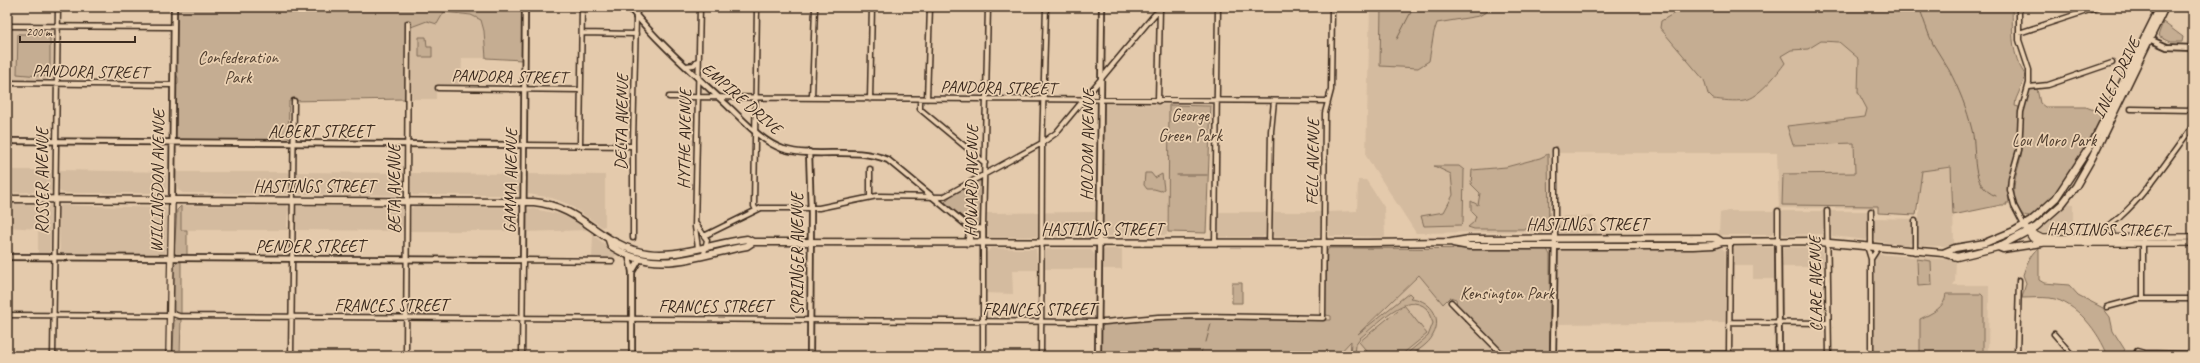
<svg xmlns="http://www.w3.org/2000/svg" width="2200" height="363" font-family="Caveat,sans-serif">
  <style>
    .built { fill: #d4bb9f }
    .green { fill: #c5ad92; stroke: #806c58 }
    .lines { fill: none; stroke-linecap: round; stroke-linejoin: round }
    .stream { stroke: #74614e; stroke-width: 1 }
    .minor-casing { stroke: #3b2a1e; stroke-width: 7 }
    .tertiary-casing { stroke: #3b2a1e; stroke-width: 8 }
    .secondary-casing { stroke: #3b2a1e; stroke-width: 8 }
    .primary-casing { stroke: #3b2a1e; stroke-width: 9 }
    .minor { stroke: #ebd1b2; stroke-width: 4 }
    .tertiary { stroke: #ebd1b2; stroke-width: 4.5 }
    .secondary { stroke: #ebd1b2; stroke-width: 5.5 }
    .primary { stroke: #ebd1b2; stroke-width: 6 }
    .labels { text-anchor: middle; stroke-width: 3.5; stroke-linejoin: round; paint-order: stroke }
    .park-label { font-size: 17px; fill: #503e2f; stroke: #ebd1b2 }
    .street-label { font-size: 17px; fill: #3b2a1e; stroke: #ebd1b2 }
  </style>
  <rect width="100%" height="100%" fill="#e4caac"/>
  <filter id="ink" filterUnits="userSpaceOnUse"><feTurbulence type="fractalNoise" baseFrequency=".025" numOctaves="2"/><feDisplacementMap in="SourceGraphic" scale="8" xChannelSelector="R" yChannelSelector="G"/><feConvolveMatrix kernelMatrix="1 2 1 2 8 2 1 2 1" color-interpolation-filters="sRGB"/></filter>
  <g filter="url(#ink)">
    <path class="built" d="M1370 7H1907L1903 208H1779L1777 153H1551L1550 231 1416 233 1366 156Z
      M444 12 471 15 481 20 484 31 486 58H462L461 85 436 84V99H412L411 27Z
      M7 28H51L54 32 52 81H7Z
      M1105 104 1169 105 1167 235 1106 236 1102 234Z
      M1952 168 1954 246H1922L1918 243H1911L1907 245 1876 241 1873 234V218L1919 219V169Z
      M7 170H52L54 174 52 176 54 191 7 193Z
      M59 170 167 172V188L163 193H63L59 191Z
      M175 172H288L290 175 288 176V190L295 191V172L404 173 403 191 405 192 402 195 183 193 178 190Z
      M411 173 519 174V191L514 195H413L411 192Z
      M526 174 605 175V226L602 227 568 204 552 198 528 194Z
      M1358 180H1366L1384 207 1385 237 1329 236 1327 212 1357 211Z
      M2066 203 2073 204V233H2040V227Z
      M7 204 51 205 50 253 38 254V229L7 227Z
      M61 205 165 208 167 213 166 253 163 255 60 253 59 208Z
      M286 205 290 209 288 212 287 227H291L288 230H181V206Z
      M297 206H402L406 211H403V226L405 227 404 231 295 230V208Z
      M414 206 514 208 518 212V231H410L411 209Z
      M529 208 559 214 576 221 588 230 525 232 526 211Z
      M1728 211H1774V233L1771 235H1719L1720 213Z
      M1782 211H1825L1823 234 1784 235 1782 233Z
      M1829 211H1869V234L1866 240 1832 236Z
      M1095 212V233L1093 236 989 237 986 233V213Z
      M1218 212H1267L1265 235 1262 237H1220L1216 230Z
      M1271 212H1321L1320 235 1317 237H1275L1271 232Z
      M1559 216H1593L1597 223V235L1560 234 1558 230Z
      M593 235 616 253 615 257 592 258Z
      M1735 247H1774L1775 279H1753V266H1733L1732 250Z
      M1783 247 1822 248 1824 267H1782Z
      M991 248 1036 249 1038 270H1012L1013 294 984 293 986 253Z
      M1722 248 1725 251 1727 322 1557 324 1558 254 1560 250Z
      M1047 249H1090L1095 255V269H1044V253Z
      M1105 249H1122V269H1101L1102 252Z
      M1876 254 1956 260 1955 282 1953 285H1989L1988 356H1874V294Z
      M1419 275 1443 303 1446 301 1448 307 1453 308 1501 356H1336Z"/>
    <path class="green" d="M176 7H522V60L486 58 484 31 481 20 471 15 444 12 437 24 427 21 411 27V23H406L405 99 289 101 288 137 291 138 288 140 177 141 174 139 175 86 178 84V78L175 72Z
      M1381 7H1495L1479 16 1437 23 1434 32 1429 61 1418 68 1380 66Z
      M1685 7H2012C2013 33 2010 54 2026 76L2016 99 2015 106 2019 107 2017 147 2007 185 2009 203H2006L2007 205H2001L1953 215 1951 167 1922 171 1916 215 1878 213V206L1782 205 1783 174 1855 173 1854 143 1793 145 1787 126 1865 117 1867 109 1858 92 1859 59 1839 42 1821 41 1808 49 1791 50 1781 56 1785 63C1777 74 1758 98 1744 100 1735 102 1722 100 1713 99L1708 94 1704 80 1660 28 1661 21Z
      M2163 22 2183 37 2182 42H2171L2158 36Z
      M18 34H50V77L17 74Z
      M419 37H426L427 47H432V57H419Z
      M2031 89H2037L2040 103 2045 107H2086L2104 114C2090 141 2057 207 2027 217 2023 216 2021 213 2019 209 2007 188 2020 170 2022 149 2024 130 2019 105 2031 89Z
      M1169 105 1211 106 1206 233 1168 232Z
      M1548 154 1549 229H1474L1468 227 1474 222 1476 216 1471 211V201L1478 205 1480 193 1471 184 1472 170 1506 167 1540 158Z
      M1434 166H1459L1464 170 1463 223 1461 225 1424 226 1421 216 1444 212 1453 195 1451 174Z
      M1145 173H1151L1155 178 1162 174 1164 189 1161 191 1154 189H1147L1144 185Z
      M978 180 981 182V223L976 226 970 224 945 202 954 192Z
      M181 206V230H187V255H177L174 252 177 210Z
      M1329 248 1547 249 1550 255V356H1508L1457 306 1456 299 1450 297 1443 304 1419 275 1358 334 1409 293 1412 296 1410 298C1428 299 1444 316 1433 335 1429 344 1418 350 1410 356H1404L1428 336 1433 323 1427 309C1407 289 1376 326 1360 338L1355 345 1354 356H1350L1351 341 1337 356H1101V328L1105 324 1160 319 1331 320V316L1326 315 1324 310 1327 251Z
      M2039 248V280L2044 283 2069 285 2078 295 2103 308 2110 317 2113 331 2125 350 2122 353 2127 356H2108C2099 333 2077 302 2050 298 2041 297 2031 298 2022 298L2026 283 2023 275C2026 266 2030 253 2039 248Z
      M1917 259 1931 261 1932 285 1918 286Z
      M177 262H181V314L175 313 174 310V266Z
      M1232 283H1242V303H1232Z
      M1946 294H1981L1983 296V356H1920V319C1932 313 1945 308 1946 294Z
      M1404 305 1427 334 1400 356H1371L1359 342Z
      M176 319H181L180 356H173L174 322Z"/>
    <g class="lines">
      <path class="stream" d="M1919 7C1924 19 1927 32 1933 44 1938 53 1944 61 1949 70 1959 89 1967 109 1972 130 1978 154 1968 185 1996 196
        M1397 39 1411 12 1410 7
        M1177 175H1207
        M1206 342 1211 324
        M1200 356 1202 350"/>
      <defs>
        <path id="minor" d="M2019 7V40L2029 70V83L2021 112 2019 150 2011 178 2010 190 2014 206 2024 225
          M7 26 173 27
          M582 33 636 34
          M2019 33 2099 7
          M686 66 694 65 697 61
          M7 83 173 85
          M2029 87 2048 85 2112 63
          M438 88 580 90
          M669 97 1327 101
          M812 98 815 7
          M870 99 872 7
          M920 99V109L985 163
          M927 99 930 7
          M1158 101 1160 7
          M2131 109 2193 110
          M524 145 633 146
          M580 145 582 7
          M870 197V169
          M756 210 754 206 757 7
          M1778 211V241
          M1827 211 1829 356
          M1871 211V247
          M1915 221V252
          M696 224 707 240 704 254
          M983 229 988 7
          M704 236 761 208H819L877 196 943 197 1042 143 1056 133 1155 14 1160 11
          M633 238V141L636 18
          M1555 238V150
          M2094 238C2098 230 2113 224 2120 217 2148 192 2170 156 2193 126
          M2112 240V225
          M1215 243 1218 7
          M1269 243 1271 131 1274 101
          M1867 246 1871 259V356
          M698 248 695 227 700 7
          M1871 259 1878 248
          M2143 298V240
          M1451 302 1504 356
          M2107 307 2137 299H2193
          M170 313 179 316 1105 322 1158 317 1201 316 1323 318 1325 113 1331 90 1332 7
          M7 315 170 316
          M1730 322 1828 323
          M2054 334 2073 356
          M2137 351 2144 353 2193 354
          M1581 354H1729
          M1729 355 1730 241
          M53 356 58 7
          M291 356 294 101
          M406 356 408 23
          M522 356 523 260 612 261
          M983 356V243
          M1041 356 1042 147 1046 7
          M2017 356 2019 280"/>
        <path id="tertiary" d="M629 7C659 44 693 73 728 106 744 121 762 142 783 149 817 159 854 146 888 160L969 227 983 229V243
          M636 17 637 7
          M2147 38 2167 47 2193 48
          M7 141 524 145
          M809 152 811 213 810 356
          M172 200 174 7
          M1778 241 1779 356
          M7 257 523 260 525 7
          M629 257 632 272V356
          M632 272 639 260
          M1098 356 1102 7
          M1553 356 1555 238"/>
        <path id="secondary" d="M2024 225 2032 238 2042 243H2193
          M2028 231 2042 238 2193 237
          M169 356 172 200"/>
        <path id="primary" d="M7 199 534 202C581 207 596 240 637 251 672 261 712 243 747 239L753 242
          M609 240 611 246C656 276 698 255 747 246L753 242H766L1367 243 1451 242 1469 239 1716 238 1722 242
          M968 243 971 228
          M1453 243 1469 246H1693L1713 245 1722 242 1807 241 1943 253 1957 257 1998 247 2036 227 2062 204 2076 186 2092 158 2165 7
          M1998 247 2003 249 2042 243
          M1943 253 1955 248 1985 243 2014 231 2031 221 2056 198 2093 142 2160 7"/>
      </defs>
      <use href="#minor" class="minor-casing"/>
      <use href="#tertiary" class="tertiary-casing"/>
      <use href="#secondary" class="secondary-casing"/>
      <use href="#primary" class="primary-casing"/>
      <use href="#minor" class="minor"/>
      <use href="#tertiary" class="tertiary"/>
      <use href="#secondary" class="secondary"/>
      <use href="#primary" class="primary"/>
    </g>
  </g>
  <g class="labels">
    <g class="park-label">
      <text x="238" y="63">Confederation<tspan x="238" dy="20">Park</tspan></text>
      <text x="1190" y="121">George<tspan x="1190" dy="20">Green Park</tspan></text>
      <text x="2054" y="146">Lou Moro Park</text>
      <text x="1507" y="299">Kensington Park</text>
    </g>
    <g class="street-label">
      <text transform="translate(90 71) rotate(1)" y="6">PANDORA STREET</text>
      <text transform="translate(509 76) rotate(1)" y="6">PANDORA STREET</text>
      <text transform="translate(2116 78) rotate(-64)" y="6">INLET DRIVE</text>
      <text transform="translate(998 87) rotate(1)" y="6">PANDORA STREET</text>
      <text transform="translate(742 98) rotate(41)" y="6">EMPIRE DRIVE</text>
      <text transform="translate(621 122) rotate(-89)" y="6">DELTA AVENUE</text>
      <text x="320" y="137">ALBERT STREET</text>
      <text transform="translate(684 139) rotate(-89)" y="6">HYTHE AVENUE</text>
      <text transform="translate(1087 145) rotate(-89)" y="6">HOLDOM AVENUE</text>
      <text transform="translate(1312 162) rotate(-89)" y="6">FELL AVENUE</text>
      <text transform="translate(42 181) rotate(-90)" y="6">ROSSER AVENUE</text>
      <text transform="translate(157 181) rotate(-89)" y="6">WILLINGDON AVENUE</text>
      <text transform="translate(510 181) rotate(-89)" y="6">GAMMA AVENUE</text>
      <text transform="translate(971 181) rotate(-89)" y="6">HOWARD AVENUE</text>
      <text x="314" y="192">HASTINGS STREET</text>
      <text transform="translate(394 189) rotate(-90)" y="6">BETA AVENUE</text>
      <text x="1587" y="230">HASTINGS STREET</text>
      <text x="1102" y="235">HASTINGS STREET</text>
      <text transform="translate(2108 229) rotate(1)" y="6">HASTINGS STREET</text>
      <text x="310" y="252">PENDER STREET</text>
      <text transform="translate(797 254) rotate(-90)" y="6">SPRINGER AVENUE</text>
      <text transform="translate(1815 284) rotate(-91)" y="6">CLARE AVENUE</text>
      <text x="391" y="311">FRANCES STREET</text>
      <text x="715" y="312">FRANCES STREET</text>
      <text x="1039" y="315">FRANCES STREET</text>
    </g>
  </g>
  <rect width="2200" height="363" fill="none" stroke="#ebd1b2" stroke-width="24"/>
  <rect x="12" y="12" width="2176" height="339" fill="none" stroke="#3b2a1e" stroke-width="1.5" filter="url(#ink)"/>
  <path d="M20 36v6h115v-6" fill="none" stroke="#3b2a1e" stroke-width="2"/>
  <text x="26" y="36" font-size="12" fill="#3b2a1e" stroke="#ebd1b2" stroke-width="3" paint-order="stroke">200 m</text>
</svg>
